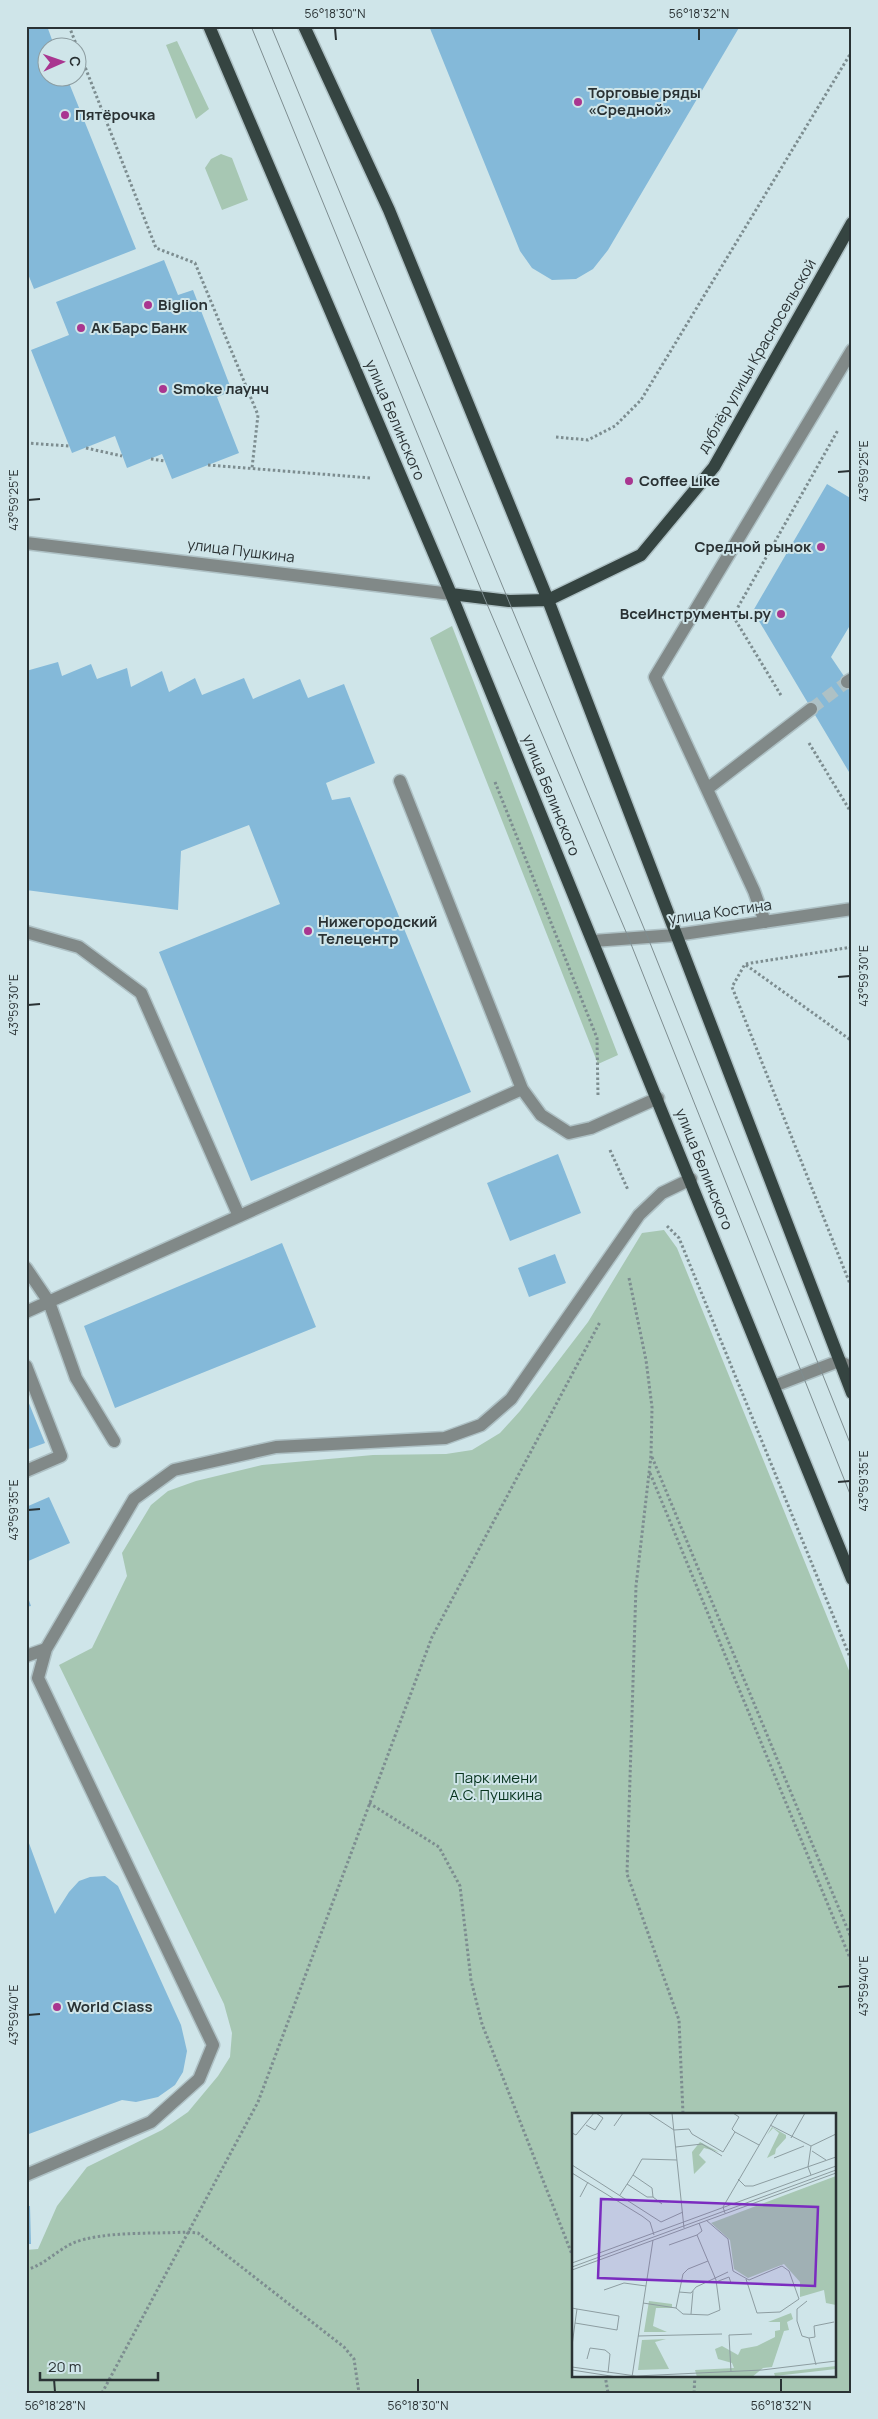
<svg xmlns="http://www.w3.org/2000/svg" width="878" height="2419" font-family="Manrope,sans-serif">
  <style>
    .green { fill: #a7c7b3; fill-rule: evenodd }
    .building { fill: #84b9d9 }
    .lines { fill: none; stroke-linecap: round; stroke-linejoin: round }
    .minor-tunnel { stroke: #aec1c5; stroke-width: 12; stroke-dasharray: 12 6; stroke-linecap: butt }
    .minor-casing { stroke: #aec1c5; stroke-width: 15 }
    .major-casing { stroke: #aec1c5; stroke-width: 15 }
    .path { stroke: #7d8d90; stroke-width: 3; stroke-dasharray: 2.5 2.5; stroke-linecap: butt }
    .minor { stroke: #818988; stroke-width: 12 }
    .major { stroke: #354441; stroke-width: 12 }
    .tram { stroke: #7e8d90; stroke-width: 1 }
    .ticks { fill: none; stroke: #2a3234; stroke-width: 2 }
    .poi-dot { fill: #a93690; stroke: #cfe5e9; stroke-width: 2 }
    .labels { text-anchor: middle; stroke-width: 4; stroke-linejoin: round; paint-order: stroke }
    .poi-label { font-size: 15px; font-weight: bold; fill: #2a3234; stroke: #cfe5e9; text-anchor: start }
    .street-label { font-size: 15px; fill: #2a3234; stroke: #cfe5e9 }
    .park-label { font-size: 15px; fill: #07341e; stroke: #cfe5e9 }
    .inset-road { fill: none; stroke: #8d9da1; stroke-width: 1 }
    .view { fill: #7b2cbf; fill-opacity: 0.15; stroke: #7b2cbf; stroke-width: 2.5 }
    .inset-edge { fill: none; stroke: #2a3234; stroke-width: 2.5 }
    .neatline { fill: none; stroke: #2a3234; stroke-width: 2 }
    .ticks-label { font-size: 12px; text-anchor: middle; fill: #2a3234 }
  </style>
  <rect width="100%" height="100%" fill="#cfe5e9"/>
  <path class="green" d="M177 41 209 109 196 119 166 45Z
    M221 154 232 158 248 200 222 210 205 168 211 159Z
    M452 626 618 1055 598 1064 430 638Z
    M664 1230 677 1248 852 1678V2393H26V2250L38 2249 57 2206 87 2167 162 2130 188 2112 218 2076 230 2057 232 2033 224 2004 59 1665 92 1648 127 1576 122 1553 151 1505 168 1491 196 1481 262 1465 373 1455 446 1454 472 1450 500 1433 520 1411 588 1322 642 1233ZM573 2114H834V2375H573Z"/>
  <path class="building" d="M26 26H47L55 48H48V78H67L136 249 34 289 26 269Z
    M429 26H740L608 250 593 269 576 279 552 280 532 268 520 251Z
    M164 260 178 295 193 290 232 391 217 397 239 453 172 479 162 454 127 468 115 436 72 453 31 350 69 335 56 302Z
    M827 484 852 499V622L831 657 852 688V777L753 611Z
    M58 662 62 676 91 664 97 679 127 668 131 687 162 671 169 692 195 678 202 695 244 678 253 699 300 679 308 698 344 684 375 763 326 783 332 800 350 797 471 1092 251 1181 159 952 280 904 249 825 181 851 178 910 26 890V671Z
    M558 1154 581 1213 510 1241 487 1183Z
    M282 1243 316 1327 115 1408 84 1326Z
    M555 1254 566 1283 529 1297 518 1268Z
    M26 1396 45 1443 26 1450Z
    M49 1497 70 1543 26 1562V1507Z
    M26 1592 31 1606 26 1607Z
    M26 1835 55 1914 69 1892 79 1881 90 1877 105 1876 118 1886 181 2025 187 2051 183 2072 175 2085 158 2097 136 2102 122 2100 26 2135Z
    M26 2206H30L31 2244H26Z"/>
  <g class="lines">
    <path class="minor-tunnel" d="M811 709 847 682"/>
    <defs>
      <path id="minor" d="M26 543 451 594
        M847 682 852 679
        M400 781 522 1089
        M707 789 811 709
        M765 922 754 891 655 677 852 350
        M26 932 79 947 141 993 239 1216
        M593 941 676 935 852 909
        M26 1268 49 1302 76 1378 114 1441
        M26 1312 522 1089 541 1115 569 1133 591 1128 658 1098
        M26 1366 61 1456 26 1471
        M774 1386 839 1361 852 1368
        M26 1656 46 1649
        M26 2175 151 2122 199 2079 213 2045 38 1678 46 1649 134 1499 174 1470 276 1447 445 1438 481 1425 511 1399 639 1215 662 1193 691 1179"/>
      <path id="major" d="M209 26 451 594 852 1579
        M304 26 389 210 548 600 852 1393
        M451 594 509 601 548 600 641 555 714 467 852 223"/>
    </defs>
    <use href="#minor" class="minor-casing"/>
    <use href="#major" class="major-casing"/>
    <path class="path" d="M69 26 156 248 195 263 258 415 252 468
      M556 437 588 440 615 426 641 400 852 51
      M26 443 69 446
      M86 448 122 456
      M151 459 165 461
      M208 465 371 478
      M733 616 782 697
      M723 618 733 616 838 430
      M809 743 852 814
      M495 782 597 1038 598 1096
      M850 947 852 952
      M852 947 745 964 732 987 852 1289
      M746 965 852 1041
      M610 1150 628 1190
      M667 1226 679 1238 852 1662
      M629 1278 646 1360 652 1407 651 1456 636 1586 627 1874 679 2020 683 2114
      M652 1457 852 1940
      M650 1473 852 1963
      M369 1803 439 1847 460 1886 471 1980 482 2024 573 2257
      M26 2270C44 2265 56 2251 73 2243 102 2231 155 2234 188 2232L198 2233 344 2347 354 2359 359 2393
      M605 2375 608 2393
      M102 2393 258 2102 432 1637 600 1322
      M694 2393 695 2375"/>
    <use href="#minor" class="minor"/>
    <use href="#major" class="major"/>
    <path class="tram" d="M251 26 484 597 629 939 852 1499
      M271 26 648 938 852 1448"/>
  </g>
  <path class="ticks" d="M335 28 336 40M699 28V40M838 472 850 471M28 500 40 499M838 977 850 976M28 1005 40 1004M838 1482 850 1481M28 1510 40 1509M838 1987 850 1986M28 2015 40 2014M54 2379 55 2392M418 2379V2392M781 2379V2392"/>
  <g class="poi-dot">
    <circle cx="578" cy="102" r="5"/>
    <circle cx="65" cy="115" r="5"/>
    <circle cx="148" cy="305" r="5"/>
    <circle cx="81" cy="328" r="5"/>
    <circle cx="163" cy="389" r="5"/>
    <circle cx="629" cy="481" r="5"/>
    <circle cx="821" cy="547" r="5"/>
    <circle cx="781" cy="614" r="5"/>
    <circle cx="308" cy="931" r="5"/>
    <circle cx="57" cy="2007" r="5"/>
  </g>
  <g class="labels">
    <g class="poi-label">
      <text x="588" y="98">Торговые ряды<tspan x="588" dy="17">«Средной»</tspan></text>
      <text x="75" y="120">Пятёрочка</text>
      <text x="158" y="310">Biglion</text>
      <text x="91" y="333">Ак Барс Банк</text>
      <text x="173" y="394">Smoke лаунч</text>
      <text x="639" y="486">Coffee Like</text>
      <text x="811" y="552" text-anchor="end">Средной рынок</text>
      <text x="771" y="619" text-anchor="end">ВсеИнструменты.ру</text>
      <text x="318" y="927">Нижегородский<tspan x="318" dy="17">Телецентр</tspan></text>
      <text x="67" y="2012">World Class</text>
    </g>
    <g class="street-label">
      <text transform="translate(757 356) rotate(-60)" y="5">дублёр улицы Красносельской</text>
      <text transform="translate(395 420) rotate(67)" y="5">улица Белинского</text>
      <text transform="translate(241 551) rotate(7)" y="5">улица Пушкина</text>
      <text transform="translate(551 795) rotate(68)" y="5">улица Белинского</text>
      <text transform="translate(720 912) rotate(-8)" y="5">улица Костина</text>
      <text transform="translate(704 1169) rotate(68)" y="5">улица Белинского</text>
    </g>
    <g class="park-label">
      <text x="496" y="1783">Парк имени<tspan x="496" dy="17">А.С. Пушкина</tspan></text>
    </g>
  </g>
  <g transform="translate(572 2113)">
    <rect width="264" height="264" fill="#cfe5e9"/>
    <path d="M200 14 214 22V25L204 36 203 41 195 45 207 20 201 15 195 22ZM128 29 147 39 132 35 127 42 134 49 122 61 120 39ZM264 63V192L254 190 252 177 228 184V169L212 151 176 165 162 156 158 127 139 110ZM77 188 100 191V195H84L81 213 95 219H72ZM219 200 221 206 215 209 217 217 212 218 200 254 191 255 180 264H125L123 257 162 255 160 250 146 246 143 236 150 233 166 242 169 236 185 233 203 224V218L208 217V209H196ZM94 226 83 229 97 256 66 257 70 227ZM264 253V256L203 263 202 260Z" fill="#a7c7b3"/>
    <path class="inset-road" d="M76 0 102 17 117 16 120 21 151 39 163 19 187 32M100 0 112 115M161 0 167 4 160 16 163 19M14 12 23 17 31 5 24 0M198 12 239 33M42 13 51 0M0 20 4 22 22 0M219 25 233 0M104 34 130 31 150 43M240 38 254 47M202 45 232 33M0 52 89 109 111 99M0 60 70 103 78 109 82 122M61 62 70 46 105 47M239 62 236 54 239 33 264 21M166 66 173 73H181L264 44M55 71 75 84H81M48 82 61 62 80 75 81 84 90 91M8 84 16 69M153 100 151 94 206 0M134 107 156 126 161 158 177 167 210 153 217 158 227 186 208 199 185 200 174 166M97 132 125 122M0 150 264 53M0 154 264 57M0 157 264 60M144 169 157 164 159 170M32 177 52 170 74 173M107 179 119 180 124 174 156 159M235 188 225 196V208L230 223 237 225 244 252M71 190 104 195 111 201 136 202 148 197 144 167 125 122 130 118 127 110M0 195 5 196 47 203 45 217 3 210 5 196M104 195 111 161 116 156 136 148M119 201 121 178M66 223 150 221M237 225 243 224 242 213 262 209M0 233 3 210M15 246 18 235 33 237 38 241 36 260M0 254 64 263 190 257 264 248M0 257 45 264M159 259 157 222 180 221M60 264 81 127"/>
    <path class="view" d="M29 86 246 94 243 173 26 165Z"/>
    <rect width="264" height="264" class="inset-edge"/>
  </g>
  <rect width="878" height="2419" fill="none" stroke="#cfe5e9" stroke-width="55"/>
  <g transform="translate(62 62) rotate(88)"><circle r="24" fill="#cfe5e9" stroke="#8d9da1"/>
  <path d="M0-4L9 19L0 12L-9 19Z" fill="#a93690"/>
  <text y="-8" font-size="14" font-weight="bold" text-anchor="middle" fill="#2a3234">С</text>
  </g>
  <path d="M40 2372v8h118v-8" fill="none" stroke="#2a3234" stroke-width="2.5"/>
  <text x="48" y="2372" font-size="15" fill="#2a3234" stroke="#cfe5e9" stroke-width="4" paint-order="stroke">20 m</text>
  <rect x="28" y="28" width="822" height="2364" class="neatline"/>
  <g class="ticks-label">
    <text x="335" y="18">56°18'30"N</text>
    <text x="699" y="18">56°18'32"N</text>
    <text transform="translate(864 471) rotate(-90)" y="4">43°59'25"E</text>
    <text transform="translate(14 500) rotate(-90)" y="4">43°59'25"E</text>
    <text transform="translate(864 976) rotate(-90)" y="4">43°59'30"E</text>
    <text transform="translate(14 1005) rotate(-90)" y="4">43°59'30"E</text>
    <text transform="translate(864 1481) rotate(-90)" y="4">43°59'35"E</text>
    <text transform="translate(14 1510) rotate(-90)" y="4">43°59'35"E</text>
    <text transform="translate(864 1986) rotate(-90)" y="4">43°59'40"E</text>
    <text transform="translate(14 2015) rotate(-90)" y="4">43°59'40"E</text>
    <text x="55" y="2410">56°18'28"N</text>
    <text x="418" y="2410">56°18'30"N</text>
    <text x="781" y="2410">56°18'32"N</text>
  </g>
</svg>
